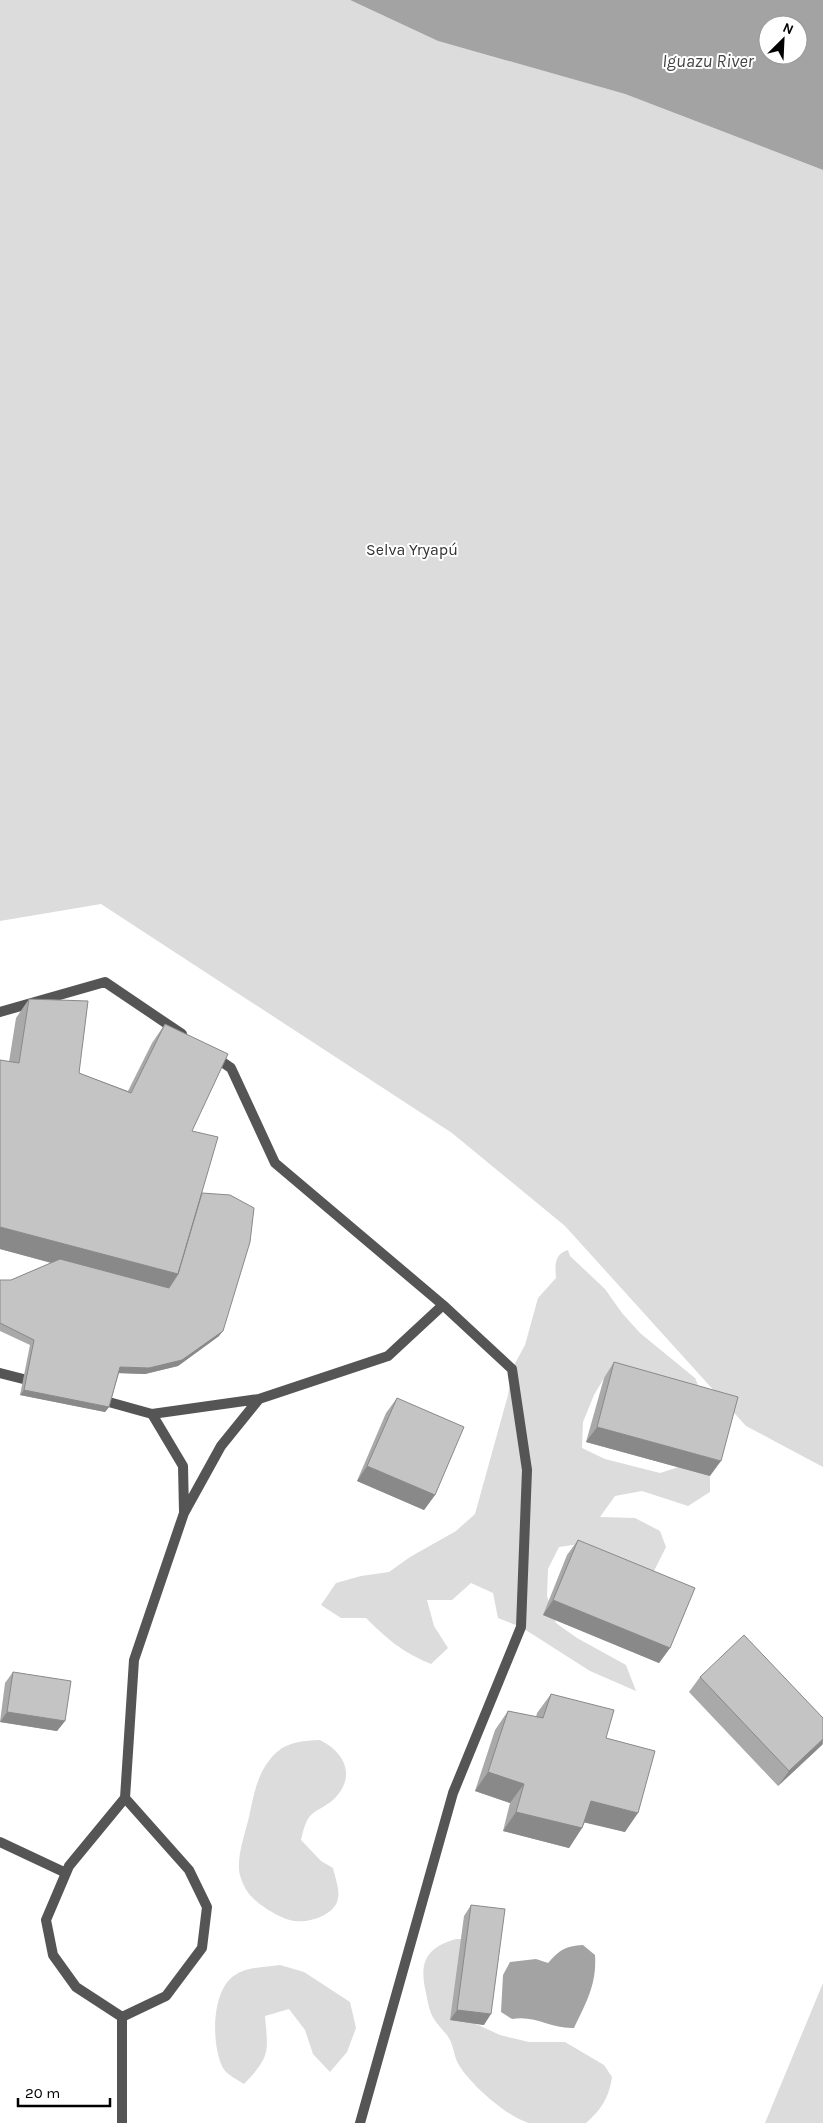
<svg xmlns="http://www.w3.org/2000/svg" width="823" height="2123" font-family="Karla,sans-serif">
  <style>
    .green { fill: #dcdcdc }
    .water { fill: #a3a3a3; fill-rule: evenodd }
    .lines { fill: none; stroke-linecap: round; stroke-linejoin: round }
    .service { stroke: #555; stroke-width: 10 }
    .wall { fill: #a9a9a9 }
    .shaded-wall { fill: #898989 }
    .building { fill: #c4c4c4; stroke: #898989 }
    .labels { text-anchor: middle; stroke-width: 4; stroke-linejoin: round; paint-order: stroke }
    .park-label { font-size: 16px; fill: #333; stroke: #fff }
    .water-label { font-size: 18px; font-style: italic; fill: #444; stroke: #fff }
  </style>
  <rect width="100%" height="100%" fill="#fff"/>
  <path class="green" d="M0 0H350L438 41 625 94 823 170V1467L746 1426 565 1226 452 1133 101 904 0 921Z
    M568 1250 570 1256 605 1289 622 1313 640 1333 695 1378 702 1394 628 1368 604 1378 594 1395 583 1422 582 1448 605 1459 660 1473 685 1465 710 1476V1492L688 1506 642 1491 615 1496 600 1517 635 1518 660 1531 666 1547 652 1575 586 1543 559 1547 548 1569 547 1596 556 1623 577 1638 626 1665 636 1691 590 1671 521 1627 498 1618 493 1593 471 1583 452 1600H427L434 1626 448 1648 431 1664C402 1652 387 1639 366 1618H341L321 1605 336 1583 361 1576 389 1572 410 1557 456 1531 475 1514 508 1395 512 1369 525 1345 538 1298 556 1278C555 1266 554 1254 568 1250Z
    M320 1740C346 1753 356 1777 334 1799 327 1806 317 1809 311 1815 305 1821 303 1832 301 1840L321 1861 333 1868C335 1877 340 1890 338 1898 336 1915 309 1923 295 1921 282 1920 257 1904 249 1894 244 1887 240 1878 239 1870 238 1852 245 1834 249 1817 254 1793 258 1769 277 1752 289 1741 305 1741 320 1740Z
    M456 1939H472L474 2023 500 2035 529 2042H565L604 2065 612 2077C609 2097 602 2109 586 2123 571 2123 542 2123 529 2123 507 2117 470 2084 459 2065 454 2057 454 2048 450 2040 446 2032 438 2026 434 2019 429 2011 428 2002 426 1993 419 1963 425 1948 456 1939Z
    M280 1965 304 1972 350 2002 356 2028 347 2052 330 2072 313 2054 305 2030 289 2009 265 2016C268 2052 271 2056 244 2084 238 2080 227 2075 223 2068 211 2045 211 1990 235 1975 247 1967 266 1967 280 1965Z
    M823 1983V2123H765Z"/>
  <path class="water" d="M350 0H823V170L625 94 438 41ZM768 25H798V55H768Z
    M583 1945 595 1955C597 1984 586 2003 574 2028 551 2029 536 2015 512 2019L501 2012 503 1975 510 1962 536 1959 548 1963C560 1950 565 1946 583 1945Z"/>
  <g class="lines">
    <path class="service" d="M0 1012 105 982 182 1034
      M212 1055 231 1068 275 1163 443 1305 512 1369 527 1470 521 1627 453 1793 360 2123
      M0 1373 35 1382
      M98 1399 152 1414 259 1399
      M152 1414 183 1466 184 1512
      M125 1798 189 1870 207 1907 202 1948 166 1996 122 2017 76 1987 53 1955 46 1920 69 1866 125 1798 134 1660 184 1513 221 1446 259 1399 388 1356 443 1305
      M0 1842 66 1873
      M122 2017V2123"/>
  </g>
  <path class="wall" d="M29 999 79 1073 128 1091 152 1043 165 1024 192 1131 202 1193 219 1336 178 1366 145 1374 119 1373 109 1407 105 1412 20 1395 30 1345 0 1331V1280H11L51 1263 0 1249V1060L9 1062 16 1018Z
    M614 1362 710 1476 586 1442 604 1378Z
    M397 1398 435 1495 424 1510 357 1481 386 1413Z
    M578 1540 670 1648 659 1663 543 1615 567 1555Z
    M13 1672 65 1721 57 1731 0 1722 5 1683Z
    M700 1677 823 1718V1744L778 1786 689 1692Z
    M551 1694 606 1738 625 1832 585 1822 582 1828 569 1848 503 1831 510 1803 475 1791 495 1730 508 1711 536 1717 537 1713Z
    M471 1905 484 2025 450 2020 464 1916Z"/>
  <path class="shaded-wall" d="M0 1227 178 1274 165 1293 0 1249Z
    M223 1331 219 1336 178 1366 145 1374 116 1373 120 1367Z
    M24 1390 109 1407 105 1412 20 1395Z
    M597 1427 721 1461 710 1476 586 1442Z
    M367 1466 435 1495 424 1510 357 1481Z
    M553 1600 670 1648 659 1663 543 1615Z
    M7 1712 65 1721 57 1731 0 1722Z
    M823 1739 822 1745 778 1786 789 1771Z
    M488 1772 524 1784 510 1803 475 1791Z
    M591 1801 638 1813 625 1832 578 1821Z
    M516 1812 582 1828 569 1848 503 1831Z
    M457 2010 491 2014 484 2025 450 2020Z"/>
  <path class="building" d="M29 999 88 1001 79 1073 131 1093 165 1024 228 1054 192 1131 218 1137 178 1274 0 1227V1060L19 1063Z
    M202 1193 230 1195 254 1208 250 1242 223 1331 182 1360 149 1368 120 1367 109 1407 24 1390 34 1340 0 1323V1280H11L60 1259 169 1288 178 1274Z
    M614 1362 738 1397 721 1461 597 1427Z
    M397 1398 464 1427 435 1495 367 1466Z
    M578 1540 695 1588 670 1648 553 1600Z
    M744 1635 823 1718V1739L789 1771 700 1677Z
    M13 1672 71 1681 65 1721 7 1712Z
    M551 1694 614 1710 606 1738 655 1751 638 1813 591 1801 582 1828 516 1812 524 1784 488 1772 508 1711 543 1718Z
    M471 1905 505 1909 491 2014 457 2010Z"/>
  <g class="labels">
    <g class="park-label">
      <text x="412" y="555">Selva Yryapú</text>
    </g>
    <g class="water-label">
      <text x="708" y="67">Iguazu River</text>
    </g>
  </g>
  <g transform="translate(783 40) rotate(24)"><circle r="24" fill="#ffffff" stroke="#999999"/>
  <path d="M0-4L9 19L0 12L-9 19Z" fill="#000000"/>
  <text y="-8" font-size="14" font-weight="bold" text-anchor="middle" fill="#000000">N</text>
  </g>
  <path d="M18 2098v8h92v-8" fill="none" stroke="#000000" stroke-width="2.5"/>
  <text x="25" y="2098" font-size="15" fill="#000000" stroke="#ffffff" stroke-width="4" paint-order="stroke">20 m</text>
</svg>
